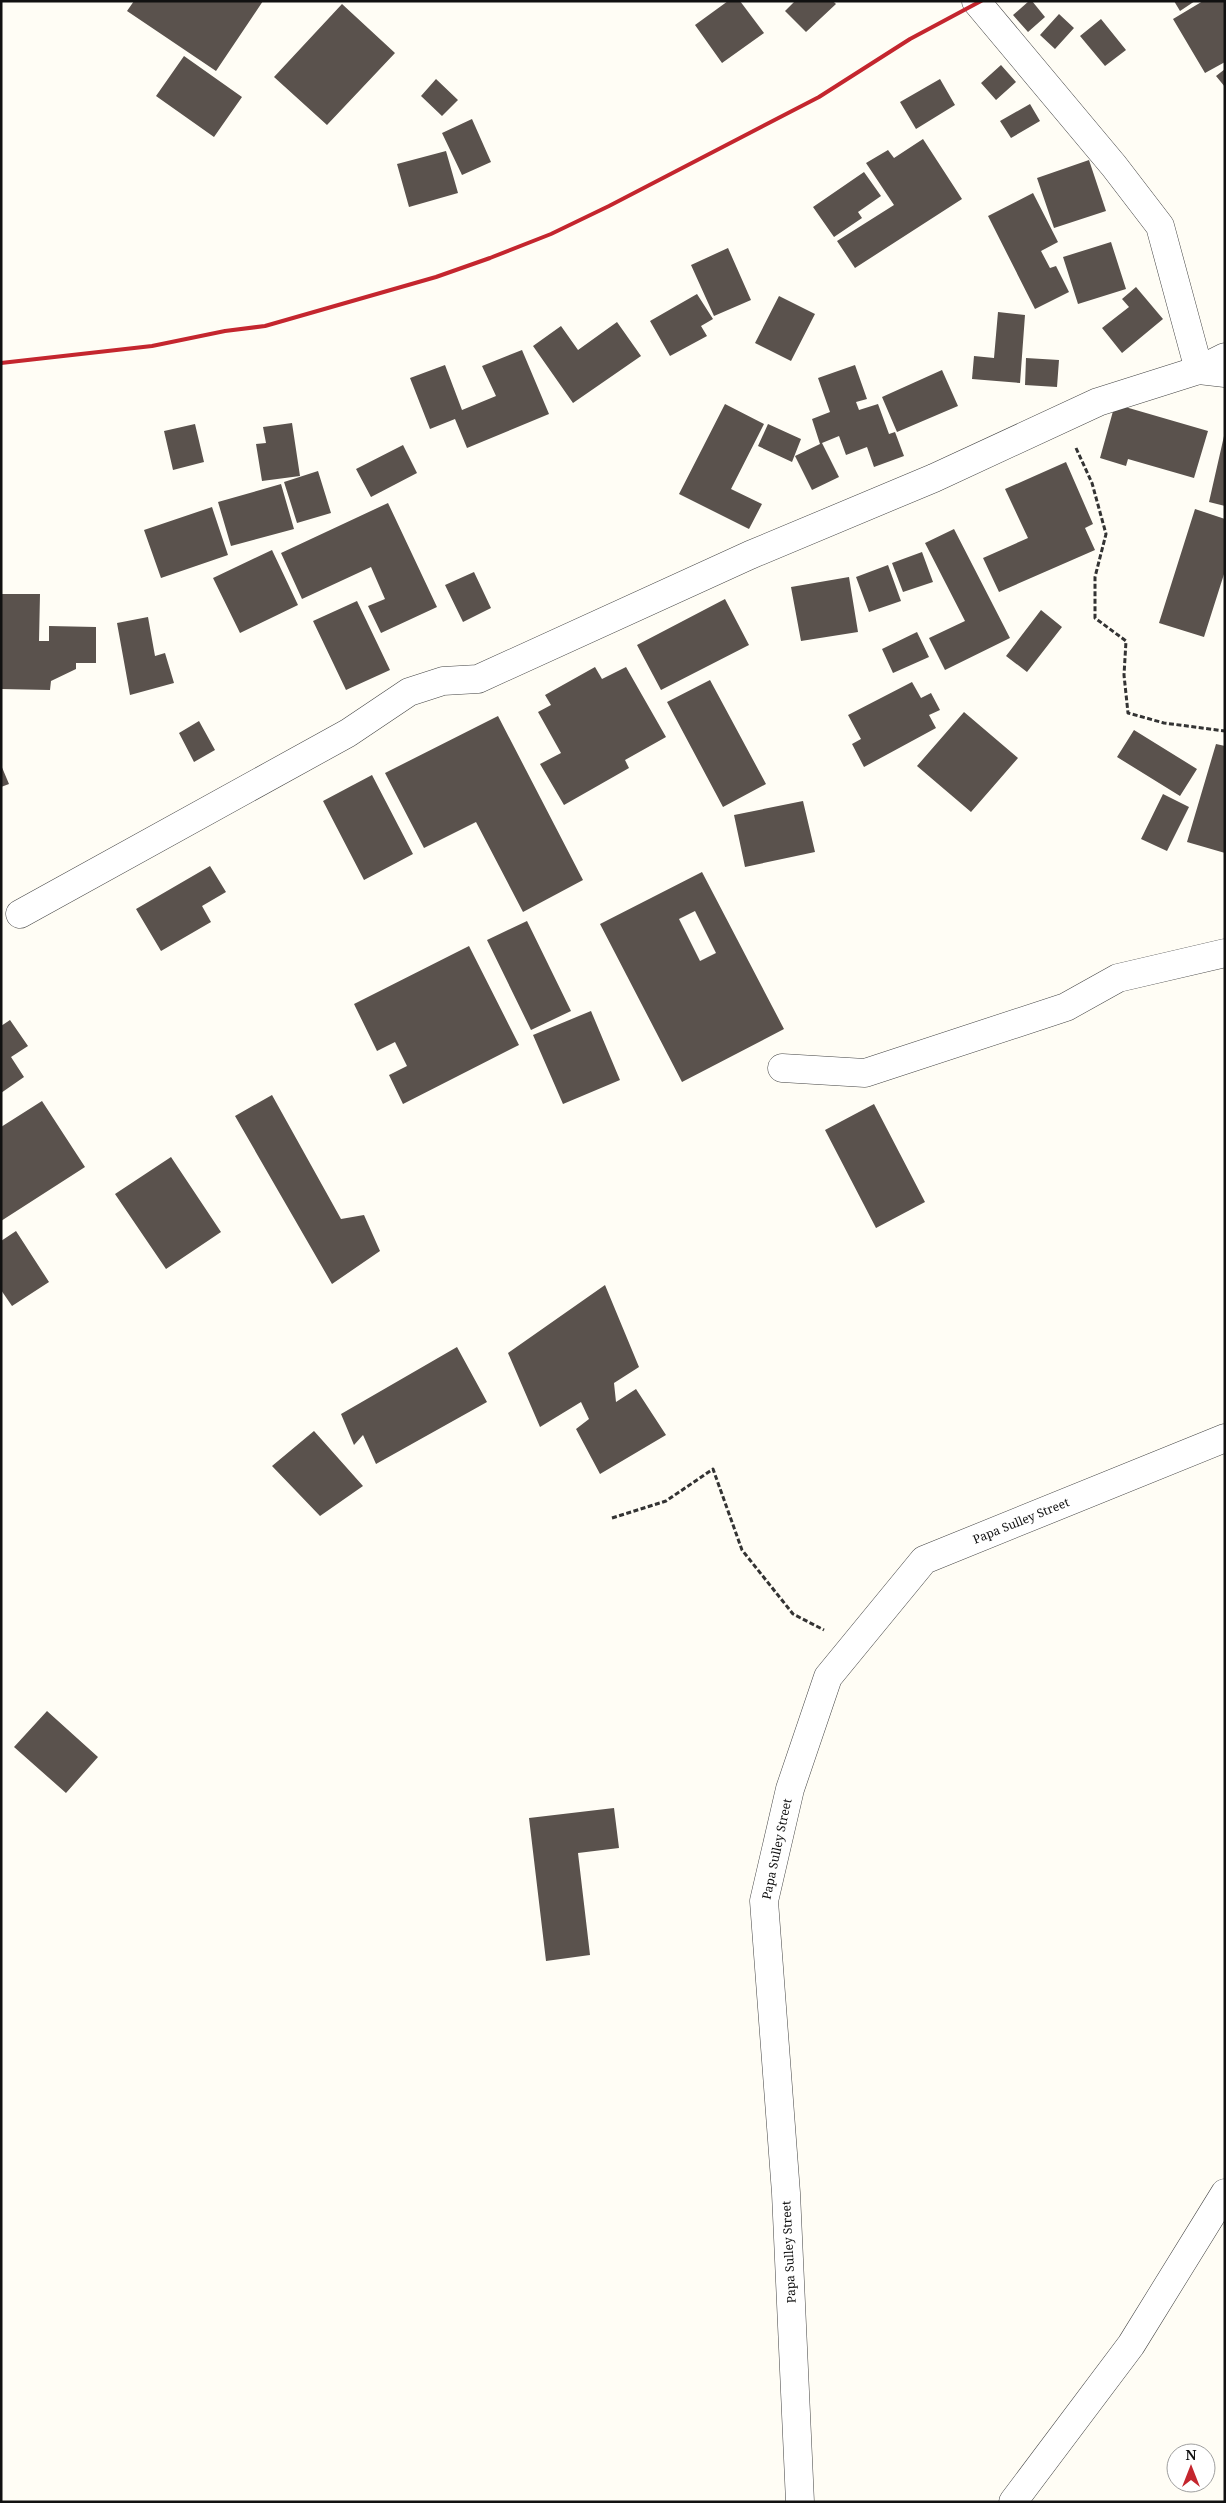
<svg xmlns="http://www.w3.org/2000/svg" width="1226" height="2503" font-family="'Noto Serif',serif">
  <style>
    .building { fill: #5a524d; fill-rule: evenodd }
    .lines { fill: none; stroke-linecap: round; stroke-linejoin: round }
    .minor-casing { stroke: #444; stroke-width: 29 }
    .tertiary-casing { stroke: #444; stroke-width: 29 }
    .path { stroke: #333; stroke-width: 3; stroke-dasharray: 5 2.5; stroke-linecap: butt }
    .minor { stroke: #fff; stroke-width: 28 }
    .tertiary { stroke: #fff; stroke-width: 28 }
    .rail { stroke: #c4262e; stroke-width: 4 }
    .labels { text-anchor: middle; stroke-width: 5; stroke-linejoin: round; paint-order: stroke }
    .street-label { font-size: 12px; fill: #111; stroke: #fff }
  </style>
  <rect width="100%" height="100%" fill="#fffdf5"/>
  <path class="building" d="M134 1H263L216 71 127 11Z
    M728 1H740L764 33 722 63 695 25Z
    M795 1H833L836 4 806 32 785 11Z
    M1029 1H1032L1045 17 1028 32 1013 15Z
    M1174 1H1195L1180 11Z
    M1203 1H1225V62L1205 73 1173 19Z
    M342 4 395 53 327 125 274 77Z
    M1059 14 1074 28 1055 49 1040 35Z
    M1101 19 1126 50 1105 66 1080 36Z
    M184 56 242 97 214 137 156 96Z
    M1001 65 1016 82 996 100 981 83Z
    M1225 69V87L1216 76Z
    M436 79 458 100 442 116 421 96Z
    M940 79 955 105 916 129 900 102Z
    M1030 104 1040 121 1011 138 1000 121Z
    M472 119 491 162 462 175 442 133Z
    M923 139 962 199 855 268 837 241 894 205 866 163 888 150 894 158Z
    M446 151 458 193 409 207 397 164Z
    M1089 160 1106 211 1054 228 1037 178Z
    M864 172 881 196 858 212 862 218 834 237 813 207Z
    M1033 193 1058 242 1041 251 1050 268 1056 266 1069 292 1035 309 988 216Z
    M1111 242 1126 289 1078 304 1063 257Z
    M728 248 751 300 714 316 691 265Z
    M1136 287 1163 319 1122 353 1102 328 1129 307 1122 299Z
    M697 294 713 319 701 326 707 336 670 356 650 321Z
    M779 296 815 314 791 361 755 343Z
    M998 312 1025 315 1020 383 972 379 974 356 994 358Z
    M617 322 641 356 573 403 533 346 561 326 578 350Z
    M522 350 549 414 467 448 455 419 430 429 410 378 445 365 462 410 496 396 482 366Z
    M1026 358 1059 360 1057 387 1025 385Z
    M855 365 867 399 856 402 859 410 878 404 889 434 895 432 904 456 874 467 867 447 846 455 839 436 822 443 839 477 812 490 795 456 820 444 812 419 830 412 818 378Z
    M942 370 958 406 897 432 882 397Z
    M725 404 764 424 731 489 762 504 749 529 679 494Z
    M1115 404 1208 431 1194 478 1128 459 1126 466 1100 458Z
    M292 423 300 476 262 481 256 444 266 443 263 427Z
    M195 424 204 462 173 470 164 431Z
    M768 424 801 439 792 462 758 446Z
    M1224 436H1225V506L1209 502Z
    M403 445 417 473 371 497 356 469Z
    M1066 462 1093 524 1085 528 1095 550 999 592 983 558 1028 538 1005 489Z
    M318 471 331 513 297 523 284 482Z
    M281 484 294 529 231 546 218 502Z
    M388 503 437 607 381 633 368 606 385 599 371 567 302 599 281 553Z
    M212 507 228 555 161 578 144 530Z
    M1195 509 1225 519V571L1204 637 1159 623Z
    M954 529 1010 638 945 670 929 638 965 621 925 543Z
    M272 550 298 605 240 633 213 578Z
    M922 552 933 582 903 592 892 563Z
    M888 565 901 601 869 612 856 577Z
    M474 572 491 608 463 622 445 585Z
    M849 577 858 632 801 641 791 587Z
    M1 594H40L39 641H49V626L96 627V663H76V669L51 681 50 690 1 689Z
    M725 599 749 645 661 690 637 645Z
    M357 601 390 670 346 690 313 621Z
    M1041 610 1062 627 1027 672 1006 656Z
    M148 617 155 656 165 653 174 683 130 695 117 623Z
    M917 632 929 657 893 673 882 649Z
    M595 667 602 679 626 667 666 737 625 760 629 768 564 805 540 764 561 753 538 712 551 705 545 695Z
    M710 680 766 784 723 807 667 702Z
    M912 682 921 698 931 693 940 710 929 715 936 728 864 767 852 744 861 739 848 715Z
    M964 712 1018 758 971 812 917 766Z
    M498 716 583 880 523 912 476 822 424 848 385 773Z
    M199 721 215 750 194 762 179 733Z
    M1134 730 1197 769 1180 796 1117 757Z
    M1216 744 1225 746V853L1187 842Z
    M1 765 9 784 1 787Z
    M372 775 413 854 364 880 323 801Z
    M1163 794 1189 807 1167 851 1141 839Z
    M803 801 815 852 745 867 734 815Z
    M210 866 226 892 202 906 211 922 161 951 136 909Z
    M702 872 784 1029 682 1082 600 924ZM695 911 716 953 700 961 679 919Z
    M527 921 571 1011 531 1030 487 940Z
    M469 946 519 1045 403 1104 389 1075 407 1066 395 1042 377 1051 354 1004Z
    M591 1011 620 1080 563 1104 533 1035Z
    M10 1020 28 1046 11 1057 24 1077 1 1093V1026Z
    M272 1095 341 1219 364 1215 380 1251 332 1284 235 1116Z
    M42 1101 85 1167 1 1221V1127Z
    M874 1104 925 1202 876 1228 825 1130Z
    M171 1157 221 1232 166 1269 115 1194Z
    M16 1231 49 1282 12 1306 1 1290V1241Z
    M605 1285 639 1367 614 1383 616 1402 636 1389 666 1435 600 1474 576 1429 589 1419 581 1402 540 1427 508 1353Z
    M457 1347 487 1402 376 1464 363 1435 354 1445 341 1414Z
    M314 1431 363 1486 320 1516 272 1466Z
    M47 1711 98 1757 66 1793 14 1747Z
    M614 1808 619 1848 578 1853 590 1955 546 1961 529 1818Z"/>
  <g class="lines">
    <defs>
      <path id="minor" d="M20 914 348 733 409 692 443 681 478 679 750 555 934 478 1098 402 1199 370 1225 357
        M782 1068 865 1073 1066 1007 1118 978 1225 953
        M800 2502 786 2193 764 1901 790 1789 828 1677 924 1560 1225 1438
        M1013 2502 1131 2345 1225 2193"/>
      <path id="tertiary" d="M976 1 1114 166 1160 226 1199 370 1225 373"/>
    </defs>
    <use href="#minor" class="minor-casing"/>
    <use href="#tertiary" class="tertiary-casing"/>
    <path class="path" d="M1076 448 1092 483 1106 534 1095 577V618L1126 641 1124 675 1128 713 1164 723 1225 731
      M612 1518 666 1501 713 1469 742 1550 793 1614 824 1630"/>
    <use href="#minor" class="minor"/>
    <use href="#tertiary" class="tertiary"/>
    <path class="rail" d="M1 363 152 346 225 331 265 326 436 277 490 258 551 234 609 206 819 97 910 39 981 1"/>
  </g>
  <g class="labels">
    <g class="street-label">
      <text transform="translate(1021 1521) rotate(-22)" y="4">Papa Sulley Street</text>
      <text transform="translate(777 1849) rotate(-78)" y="4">Papa Sulley Street</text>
      <text transform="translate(789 2252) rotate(-93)" y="4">Papa Sulley Street</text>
    </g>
  </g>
  <rect width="1226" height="2503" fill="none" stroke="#111111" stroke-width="5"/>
  <g transform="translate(1191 2468)"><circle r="24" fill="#ffffff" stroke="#a0a0a0"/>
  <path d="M0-4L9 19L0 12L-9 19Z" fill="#c4262e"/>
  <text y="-8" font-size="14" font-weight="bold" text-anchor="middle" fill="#111111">N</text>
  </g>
</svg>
